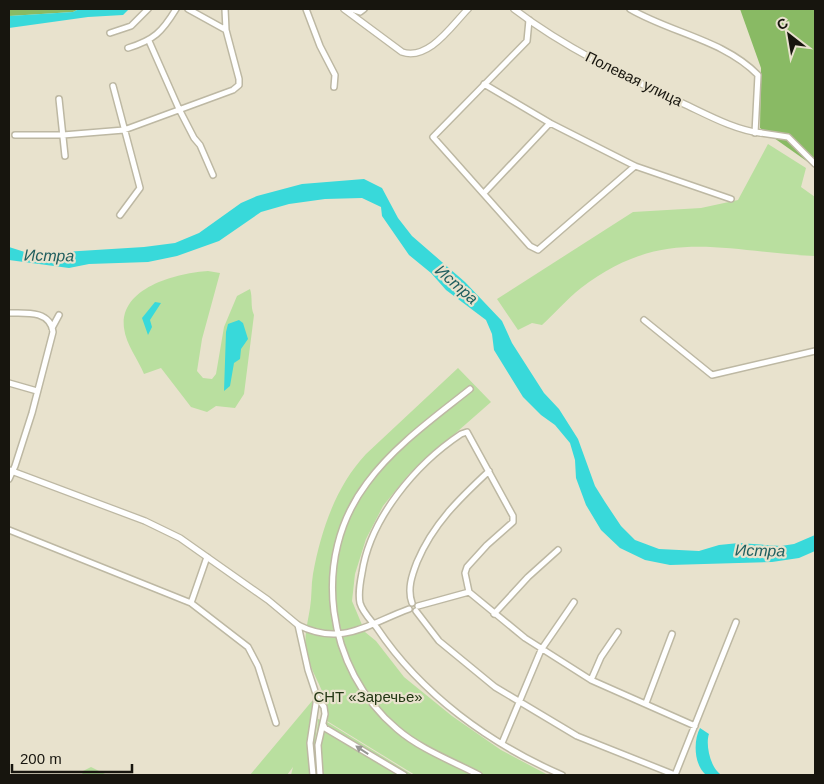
<svg xmlns="http://www.w3.org/2000/svg" width="824" height="784" font-family="Helvetica,sans-serif">
  <style>
    .green { fill: #b9df9f }
    .forest { fill: #89ba64 }
    .water { fill: #38d9da }
    .lines { fill: none; stroke-linecap: round; stroke-linejoin: round }
    .minor-casing { stroke: #bdb8a3; stroke-width: 8 }
    .tertiary-casing { stroke: #bdb8a3; stroke-width: 8 }
    .minor { stroke: #fff; stroke-width: 5 }
    .tertiary { stroke: #fff; stroke-width: 5.5 }
    .oneway { fill: #979693 }
    .labels { text-anchor: middle; stroke-width: 4.5; stroke-linejoin: round; paint-order: stroke }
    .street-label { font-size: 15px; fill: #17150e; stroke: #e8e2cd }
    .park-label { font-size: 15px; fill: #233714; stroke: #e8e2cd }
    .water-label { font-size: 16px; font-style: italic; fill: #1f5e5e; stroke: #e8e2cd }
  </style>
  <rect width="100%" height="100%" fill="#e8e2cd"/>
  <path class="green" d="M768 144 806 168 801 187 815 197V256C723 252 663 225 581 288 567 299 555 313 542 325L532 323 518 330 497 299 633 212 701 208 738 200Z
    M208 271 220 273 202 339 197 371 203 378 212 379 216 374 224 327 237 296 250 289C253 298 250 306 254 315L244 394 235 408 216 406 207 412 191 407 161 368 144 374C138 359 126 345 124 328 119 287 178 273 208 271Z
    M458 368 491 402 409 474 383 506 366 539 355 574 352 601 365 632 376 641 404 677 452 716 501 750 548 775H415L327 721C329 691 312 679 307 653 303 638 308 622 310 608 312 596 311 585 313 574 321 530 336 486 366 454Z
    M312 701 319 704 315 744 318 774 316 744 318 719 327 722 413 775H291L293 767 287 775H250Z
    M91 767 107 775H82L83 771Z"/>
  <path class="forest" d="M9 9H79L73 12 9 16Z
    M740 9H815V167L760 128 761 68Z"/>
  <path class="water" d="M79 9H129L123 15 88 17 9 28V16L73 12Z
    M364 179 382 188 398 218 412 236 465 282 502 321 512 343 544 393 559 409 578 439 595 486 605 502 621 526 635 540 659 549 699 551 719 545 739 543 781 546 794 544 815 535V551L799 558 772 562 670 565 645 560 620 548 601 530 586 505 576 478 575 460 570 443 555 425 541 415 523 397 494 350 492 334 486 320 446 290 431 273 409 255 382 216 381 207 362 198 325 199 289 204 261 212 219 241 177 256 148 262 89 264 69 268 9 260V247L31 254 144 247 175 243 199 233 241 203 257 196 302 184Z
    M155 302 161 303 150 320 152 327 148 335 142 318Z
    M239 320 243 323 248 339 241 349 240 359 234 363 230 386 224 391 226 332 228 324Z
    M700 728 709 734C705 745 711 770 722 775H706C694 765 693 741 700 728Z"/>
  <g class="lines">
    <defs>
      <path id="minor" d="M188 9 226 30 225 9
        M306 9 320 46 335 75 334 87
        M351 9 360 12 364 9
        M630 9C671 33 724 40 758 75L755 133
        M529 20 527 41 433 137 530 246 538 250 635 166
        M110 33 131 26 148 9
        M149 41 179 109 194 138 200 145 213 175
        M128 48C154 40 162 32 176 9
        M484 84 550 123 635 166 731 199
        M113 86 140 188 120 215
        M59 99 65 156
        M761 133 788 137 815 164
        M15 135H63L124 130 233 90 239 85V79L226 30
        M484 193 550 123
        M9 313C25 313 50 310 53 332L32 413 15 466 9 479
        M644 320 712 375 815 351
        M52 328 59 315
        M9 383 37 391
        M470 389C435 417 394 446 367 483 310 558 326 669 397 729 420 749 452 761 479 775
        M9 530 191 603
        M207 557 191 603 248 647 258 666 276 723
        M412 603C407 589 412 575 417 562 433 524 459 499 489 471
        M418 606 469 592
        M416 611 439 641 495 687 577 736 675 775
        M494 614 528 577 558 550
        M298 625 308 670 317 697 324 707 325 714 318 745 320 775
        M298 625C342 647 368 624 409 609
        M591 680 601 657 618 632
        M646 703 672 634
        M323 724 325 728 404 775
        M502 743 541 650 574 602
        M313 775 310 743 317 697
        M562 775C490 744 421 694 377 628 371 620 363 613 360 603 358 593 360 583 362 573 370 518 416 464 461 434L467 432 513 516V522L487 545 467 567 465 573 469 592 525 638 591 680 695 726
        M675 775 736 622"/>
      <path id="tertiary" d="M344 9 402 52C429 61 452 25 468 9
        M514 9C565 48 624 76 682 103 706 114 734 130 761 133
        M9 470 145 521 180 538 268 600 298 625"/>
    </defs>
    <use href="#minor" class="minor-casing"/>
    <use href="#tertiary" class="tertiary-casing"/>
    <use href="#minor" class="minor"/>
    <use href="#tertiary" class="tertiary"/>
  </g>
  <defs><path id="oneway-solid" d="M-6-.8H1V-3.2L6.5 0L1 3.2V.8H-6Z" transform="scale(1.25)"/></defs>
  <use class="oneway" href="#oneway-solid" transform="translate(362 750) rotate(-147)"/>
  <g class="labels">
    <g class="street-label">
      <text transform="translate(634 79) rotate(26)" y="5">Полевая улица</text>
    </g>
    <g class="park-label">
      <text x="368" y="702">СНТ «Заречье»</text>
    </g>
    <g class="water-label">
      <text transform="translate(49 255) rotate(1)" y="6">Истра</text>
      <text transform="translate(457 284) rotate(41)" y="6">Истра</text>
      <text transform="translate(760 550) rotate(1)" y="6">Истра</text>
    </g>
  </g>
  <rect width="824" height="784" fill="none" stroke="#17150e" stroke-width="20"/>
  <g transform="translate(789 35) rotate(329)" stroke="#e8e2cd" stroke-width="4" paint-order="stroke">
  <path d="M0-4L9 19L0 12L-9 19Z" fill="#17150e"/>
  <text y="-8" font-size="14" font-weight="bold" text-anchor="middle" fill="#17150e">С</text>
  </g>
  <path d="M12 764v8h120v-8" fill="none" stroke="#17150e" stroke-width="2.5"/>
  <text x="20" y="764" font-size="15" fill="#17150e" stroke="#e8e2cd" stroke-width="4" paint-order="stroke">200 m</text>
</svg>
